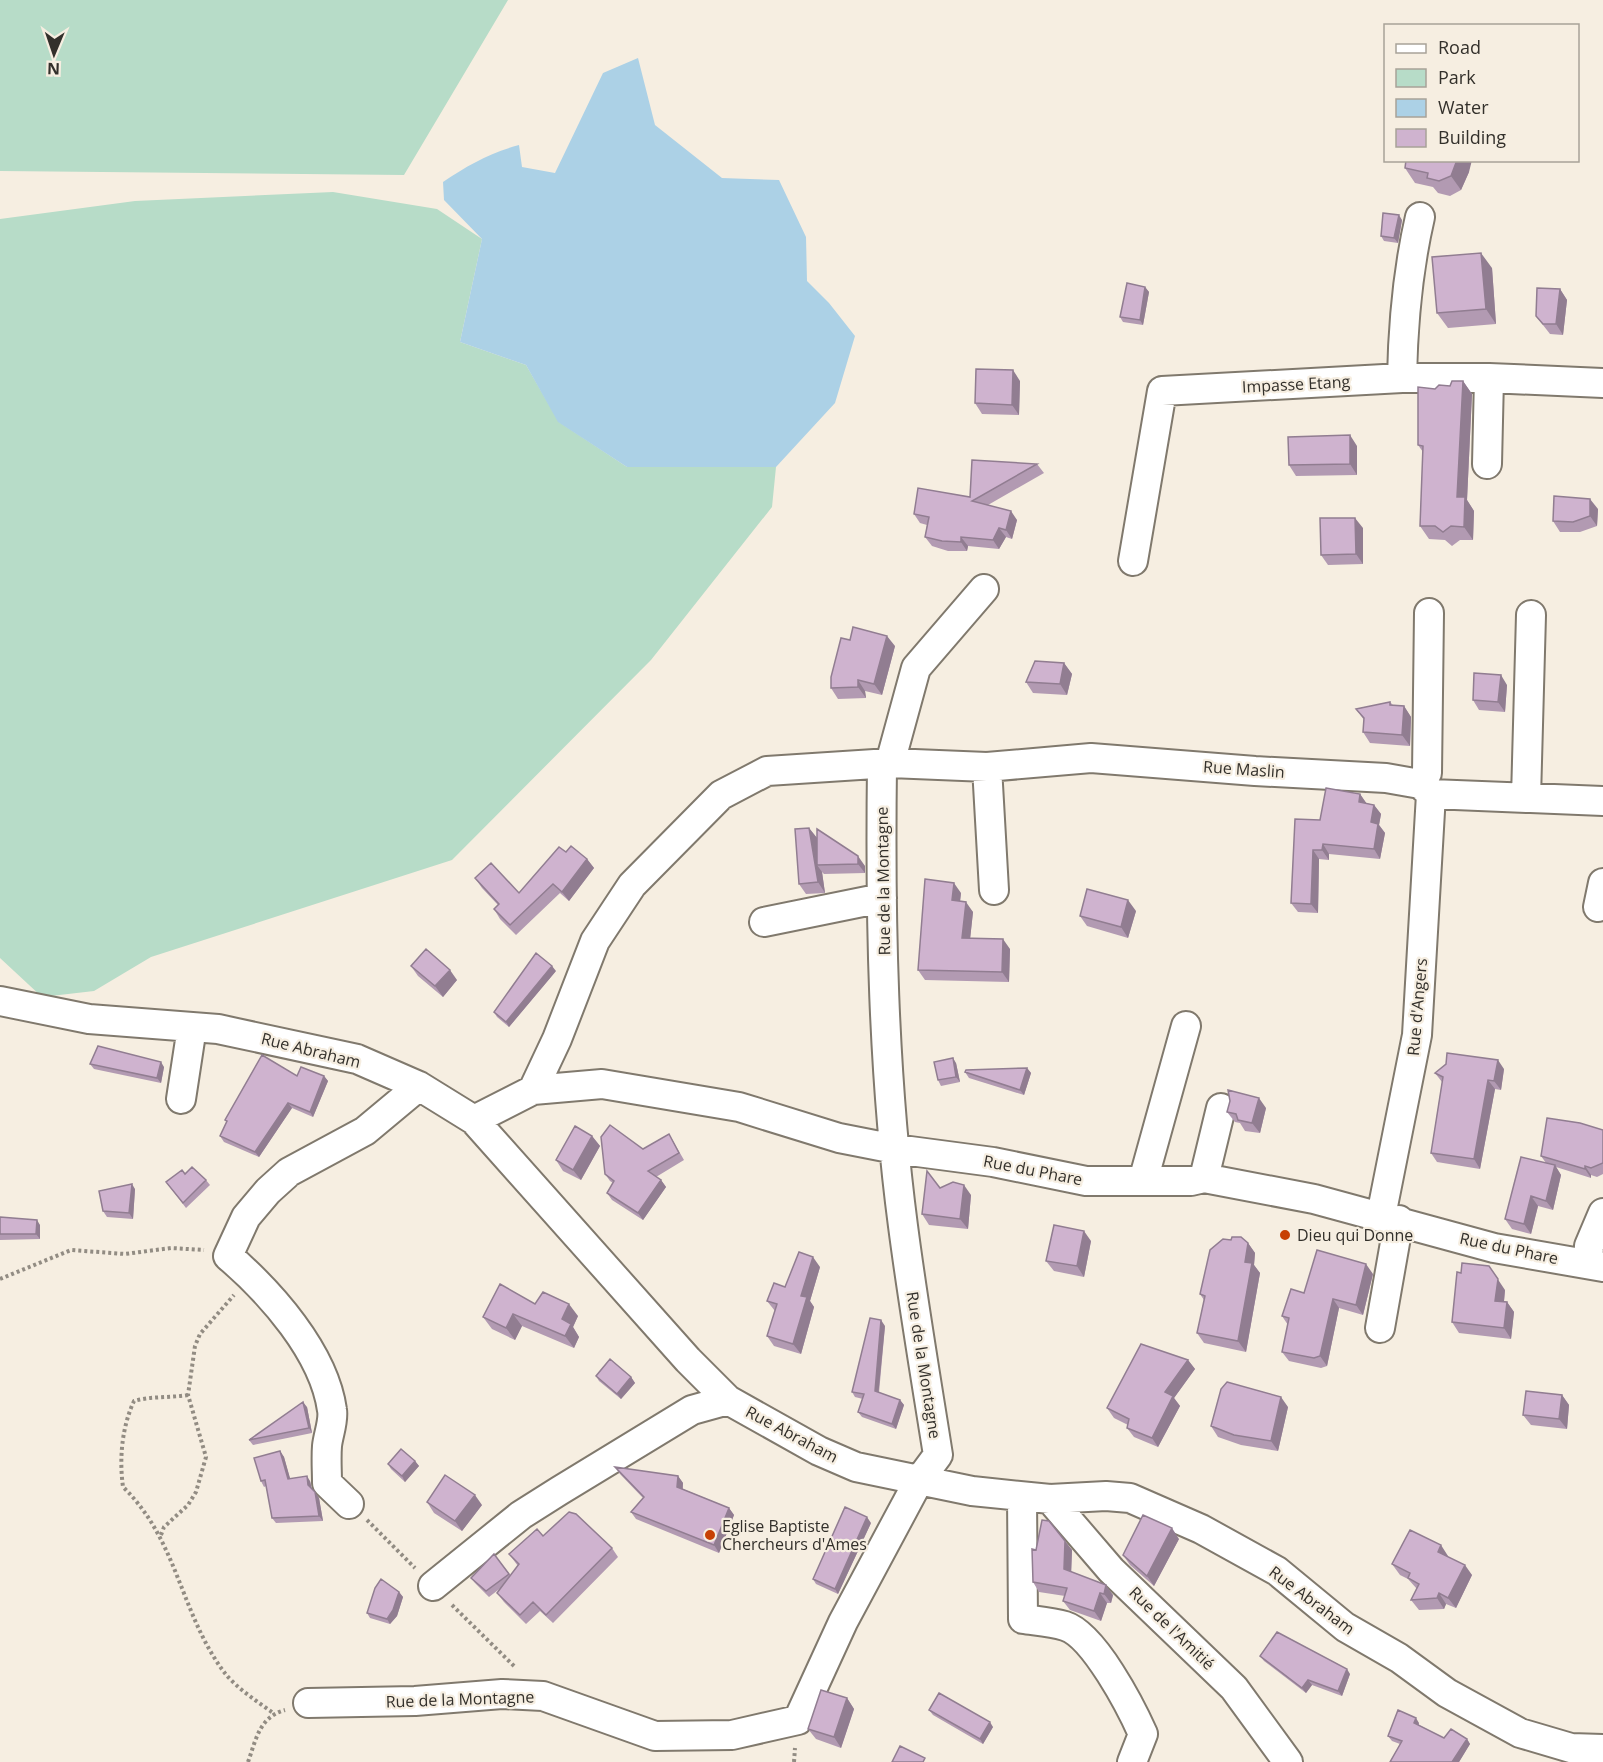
<svg xmlns="http://www.w3.org/2000/svg" width="1603" height="1762" font-family="'Open Sans',sans-serif">
  <style>
    .green { fill: #b7dcc8 }
    .water { fill: #acd1e6 }
    .lines { fill: none; stroke-linecap: round; stroke-linejoin: round }
    .minor-casing { stroke: #80796d; stroke-width: 32 }
    .path { stroke: #928c83; stroke-width: 4; stroke-dasharray: 3 3; stroke-linecap: butt }
    .minor { stroke: #fff; stroke-width: 28 }
    .wall { fill: #b29ab2 }
    .shaded-wall { fill: #917d91 }
    .building { fill: #cfb3cf; stroke: #917d91; stroke-width: 1.5 }
    .poi-dot { fill: #c74004; stroke: #f6eee1; stroke-width: 2 }
    .labels { text-anchor: middle; stroke-width: 4.5; stroke-linejoin: round; paint-order: stroke }
    .street-label { font-size: 16px; fill: #33302b; stroke: #f6eee1 }
    .poi-label { font-size: 16px; fill: #33302b; stroke: #f6eee1; text-anchor: start }
  </style>
  <rect width="100%" height="100%" fill="#f6eee1"/>
  <path class="green" d="M0 0H508L404 175 0 171Z
    M333 192 437 209 482 239 460 342 526 365 559 422 627 467H776L772 507 651 660 452 860 151 957 94 991 42 997 0 958V219L135 201Z"/>
  <path class="water" d="M638 58 655 125 722 178 779 180 806 237 807 281 829 303 855 336 835 403 776 467H627L558 422 526 365 460 342 482 239 444 200 443 182C468 165 490 153 519 145L522 167 555 173 603 73Z"/>
  <g class="lines">
    <defs>
      <path id="minor" d="M1402 378C1403 325 1408 269 1420 217
        M1487 464 1489 378
        M1133 561 1162 391 1402 378H1489L1603 383
        M890 763 916 668 984 589
        M987 767 994 890
        M1420 784 1427 773 1429 613
        M1526 798 1531 615
        M1598 907 1603 883
        M764 922 882 898
        M0 1001 89 1019 218 1029 357 1059 419 1086 474 1120 688 1360 728 1400 819 1451 856 1467 972 1491 1050 1499 1106 1496 1130 1498 1201 1529 1277 1571 1345 1627 1399 1658 1447 1693 1520 1733 1571 1748 1603 1749
        M533 1090 602 1084 739 1107 839 1138 895 1149 993 1162 1086 1181H1191L1204 1178 1314 1199 1494 1248 1603 1267
        M181 1099 192 1027
        M474 1120 533 1090 557 1039 595 941 632 885 721 795 767 771 890 763 987 767 1091 758 1255 771 1386 778 1420 784 1431 794 1603 801
        M1204 1178 1221 1108
        M1143 1181 1186 1026
        M1381 1216 1417 1035 1431 794
        M1588 1264 1589 1246 1603 1213
        M1380 1328 1399 1220
        M1022 1497 1023 1619C1037 1621 1052 1622 1065 1626 1094 1635 1131 1707 1143 1734L1132 1762
        M1050 1499 1111 1570 1234 1688 1288 1762
        M349 1504 327 1483C327 1471 326 1458 327 1446 328 1435 334 1421 332 1410 324 1352 270 1292 228 1256L246 1217 268 1191 289 1172 365 1131 419 1086
        M433 1586 521 1515 559 1491 692 1410 728 1400
        M308 1703 415 1701 502 1694 543 1696 655 1736 732 1735 798 1720 843 1622 918 1482 938 1455C926 1379 913 1303 903 1226 883 1074 880 918 882 765"/>
    </defs>
    <use href="#minor" class="minor-casing"/>
    <path class="path" d="M0 1279 71 1250 125 1254 171 1248 204 1250
      M188 1395C170 1398 151 1396 134 1401 122 1427 119 1458 123 1487 178 1540 180 1613 224 1672 236 1688 257 1701 273 1713
      M367 1520 415 1568
      M161 1535 164 1527 188 1505 196 1492 206 1457 188 1395 195 1346 200 1334 234 1295
      M452 1605 515 1667
      M248 1762C256 1740 259 1717 285 1710
      M794 1762 795 1748"/>
    <use href="#minor" class="minor"/>
  </g>
  <path class="wall" d="M1405 168 1469 172 1461 190 1450 196 1438 193 1433 187 1415 183Z
    M1402 220 1398 243 1384 241 1381 236Z
    M1492 268 1496 324 1448 328 1437 313Z
    M1145 287 1149 292 1143 325 1123 322 1120 317Z
    M1560 289 1567 300 1563 335 1550 334 1536 316Z
    M1020 381 1019 415 982 414 975 403Z
    M1463 381 1472 394 1467 500 1474 511 1473 540H1460L1452 546 1445 540 1429 539 1420 526 1423 452 1418 445 1435 389 1450 386Z
    M1357 446V475L1296 476 1289 465Z
    M1037 464 1044 473 988 505 1017 520 1012 539 1006 537 999 549 968 546 967 551H948L932 546 925 537 927 525 920 523 914 514 970 497Z
    M1598 509 1597 526 1580 532H1560L1553 521Z
    M1363 528V564L1328 565 1321 555Z
    M850 640 895 646 882 695 865 691 866 698 838 699 831 688Z
    M1064 663 1072 674 1067 695 1033 693 1026 682Z
    M1507 685 1505 712 1479 710 1473 700Z
    M1390 702 1393 705 1404 706 1411 717 1410 746 1370 743 1363 732 1364 720 1356 709Z
    M1360 794 1366 803 1374 805 1381 814 1379 825 1385 833 1380 859 1329 854V860L1319 859 1318 913 1298 912 1291 903 1320 820Z
    M809 828 817 838 865 866V873L824 874 822 872 825 893 806 894 799 884Z
    M566 852 587 859 594 868 569 901 560 893 516 935 500 919 494 909 498 905 482 888 475 878 519 893Z
    M961 893 960 901 973 912 970 939 1010 949 1009 982 925 980 918 970Z
    M1136 911 1128 938 1087 926 1080 916Z
    M411 966 457 980 443 997 418 976Z
    M556 971 509 1027 497 1017 494 1012Z
    M956 1063 960 1082 941 1086 938 1080Z
    M90 1064 164 1067 161 1083 94 1069Z
    M1027 1068 1031 1073 1024 1095 969 1078 965 1072Z
    M1504 1069 1501 1090 1495 1089 1480 1169 1437 1162 1431 1153 1442 1082 1435 1073Z
    M297 1076H324L328 1081 313 1117 292 1108 259 1157 224 1142 220 1136 227 1123 225 1120Z
    M1266 1108 1260 1133 1245 1131 1240 1123 1235 1122 1227 1112Z
    M1603 1130V1174L1597 1177 1591 1175V1178L1556 1167 1561 1175 1553 1210 1538 1206 1531 1234 1512 1229 1505 1219 1546 1163 1541 1156Z
    M669 1134 684 1160 656 1177 661 1180 666 1187 643 1220 612 1200 607 1193 613 1183 610 1181 605 1174 643 1149Z
    M592 1136 600 1146 581 1180 563 1171 556 1160Z
    M185 1174 206 1180 210 1185 186 1208 166 1182Z
    M940 1188 971 1195 968 1229 929 1225 922 1214Z
    M135 1189 133 1219 107 1217 103 1211Z
    M0 1217 40 1225V1239L0 1240Z
    M1091 1241 1084 1277 1054 1271 1046 1261Z
    M1248 1243 1255 1253 1254 1265 1260 1273 1246 1352 1204 1343 1197 1333 1204 1300 1200 1294Z
    M820 1267 810 1301 814 1307 801 1354 774 1346 767 1336 775 1311 767 1301 785 1287Z
    M1373 1274 1363 1315 1339 1308 1327 1366 1321 1368 1289 1361 1282 1352 1288 1325 1282 1316 1304 1293Z
    M1505 1290 1504 1302H1507L1514 1312 1511 1339 1459 1333 1452 1322Z
    M535 1304 578 1316 573 1327 579 1337 574 1348 522 1326 515 1340 492 1329 483 1317Z
    M885 1326 879 1393 900 1400 904 1405 896 1429 862 1417 858 1412 863 1399 855 1397 852 1392Z
    M1188 1360 1195 1369 1174 1398 1180 1406 1158 1447 1134 1437 1127 1428 1128 1425 1114 1418 1107 1408Z
    M596 1376 631 1377 635 1383 621 1399 599 1381Z
    M1562 1395 1569 1405 1567 1429 1531 1425 1523 1415Z
    M307 1407 312 1433 253 1445 249 1440Z
    M1288 1407 1278 1451 1241 1445 1218 1437 1211 1426Z
    M280 1451 284 1457 290 1479 310 1481 312 1489 319 1498 323 1521 276 1523 272 1518 266 1486 264 1487 261 1481Z
    M415 1461 419 1466 405 1482 391 1469 388 1464Z
    M615 1467 678 1476 683 1483V1489L729 1508 734 1515 719 1553 636 1519 631 1512 643 1498 620 1474Z
    M427 1502 482 1505 462 1531 434 1513Z
    M871 1523 838 1594 816 1584 813 1579Z
    M543 1536 612 1548 618 1557 553 1623 540 1611 526 1624 504 1602 497 1593 502 1587 489 1597 475 1583 471 1578 494 1554 511 1576 518 1566 509 1554Z
    M1179 1539 1154 1586 1130 1565 1123 1555Z
    M1065 1541 1072 1550 1071 1572 1113 1595 1111 1603H1107L1101 1621 1070 1610 1063 1601 1065 1596 1039 1592 1033 1582 1036 1550Z
    M1448 1557 1472 1575 1456 1608 1446 1604 1444 1609 1419 1610 1411 1600 1417 1589 1408 1579 1400 1575 1392 1564 1448 1556Z
    M399 1592 403 1597 397 1616 390 1624 370 1618 367 1613Z
    M1260 1656 1350 1674 1342 1696 1312 1685 1306 1693 1264 1661Z
    M847 1698 854 1709 841 1748 816 1739 808 1729Z
    M929 1710 993 1727 983 1744 933 1715Z
    M1419 1723V1725L1444 1738 1467 1739 1470 1744 1459 1762H1390L1400 1744 1392 1741 1388 1736Z"/>
  <path class="shaded-wall" d="M1457 160H1472L1469 172 1461 190 1451 176Z
    M1399 215 1402 220 1398 243 1394 238Z
    M1481 253 1492 268 1496 324 1486 309Z
    M1145 287 1149 292 1143 325 1140 320Z
    M1560 289 1567 300 1563 335 1556 324Z
    M1013 370 1020 381 1019 415 1012 405Z
    M1463 381 1472 394 1467 500 1474 511 1473 540 1464 527 1457 497Z
    M1350 435 1357 446V475L1350 464Z
    M1590 499 1598 509 1597 526 1590 516Z
    M1011 511 1017 520 1012 539 1006 530Z
    M1355 518 1363 528V564L1356 554Z
    M999 528 1006 537 999 549 993 540Z
    M961 537 968 546 967 551 961 542Z
    M887 636 895 646 882 695 874 684Z
    M1064 663 1072 674 1067 695 1060 684Z
    M1501 675 1507 685 1505 712 1498 702Z
    M858 680 865 691 866 698 858 687Z
    M1404 706 1411 717 1410 746 1402 735Z
    M1360 794 1367 804 1359 802Z
    M1374 805 1381 814 1379 825 1385 833 1380 859 1374 849 1371 822Z
    M809 828 817 838V865L822 872 825 893 818 882Z
    M1323 844 1329 854V860L1322 850Z
    M1313 850 1319 859 1318 913 1311 904Z
    M858 856 865 866V873L858 864Z
    M587 859 594 868 569 901 562 892Z
    M954 883 961 893 959 910 952 900Z
    M1128 900 1136 911 1128 938 1121 927Z
    M966 902 973 912 969 949 962 938Z
    M1003 939 1010 949 1009 982 1002 972Z
    M552 966 556 971 509 1027 506 1022Z
    M450 970 457 980 443 997 435 986Z
    M953 1058 956 1063 960 1082 956 1077Z
    M1498 1060 1504 1069 1501 1090 1494 1081Z
    M161 1062 164 1067 161 1083 157 1078Z
    M1027 1068 1031 1073 1024 1095 1020 1090Z
    M324 1076 328 1081 313 1117 310 1112Z
    M1488 1080 1495 1089 1480 1169 1474 1159Z
    M1259 1098 1266 1108 1260 1133 1252 1123Z
    M288 1103 292 1108 259 1157 255 1152Z
    M592 1136 600 1146 581 1180 573 1170Z
    M1555 1165 1561 1175 1553 1210 1546 1201Z
    M1585 1166 1591 1175V1178L1585 1169Z
    M661 1180 666 1187 643 1220 638 1213Z
    M132 1184 135 1189 133 1219 129 1213Z
    M964 1185 971 1195 968 1229 960 1219Z
    M1531 1196 1538 1206 1531 1234 1524 1224Z
    M37 1220 40 1225V1239L36 1234Z
    M1084 1231 1091 1241 1084 1277 1077 1266Z
    M1248 1243 1255 1253 1254 1265 1260 1273 1246 1352 1238 1341 1245 1262Z
    M813 1257 820 1267 810 1301 814 1307 801 1354 793 1344 801 1296Z
    M1366 1264 1373 1274 1363 1315 1356 1305Z
    M1489 1266 1505 1290 1503 1311 1495 1301Z
    M1333 1299 1339 1308 1327 1366 1320 1356Z
    M1507 1302 1514 1312 1511 1339 1504 1328Z
    M569 1304 578 1316 573 1327 579 1337 574 1348 565 1336 562 1319Z
    M513 1314 522 1326 515 1340 506 1328Z
    M881 1320 885 1326 878 1397 875 1391Z
    M1188 1360 1195 1369 1174 1398 1180 1406 1158 1447 1152 1438 1165 1392Z
    M631 1377 635 1383 621 1399 617 1394Z
    M1562 1395 1569 1405 1567 1429 1559 1419Z
    M1281 1397 1288 1407 1278 1451 1271 1441Z
    M900 1400 904 1405 896 1429 892 1424Z
    M303 1402 307 1407 312 1433 309 1428Z
    M280 1451 284 1457 292 1485 288 1479Z
    M415 1461 419 1466 405 1482 402 1476Z
    M307 1476 310 1481 312 1490 308 1485Z
    M678 1476 683 1483 682 1494 677 1487Z
    M315 1492 319 1498 323 1521 319 1516Z
    M475 1495 482 1505 462 1531 455 1521Z
    M729 1508 734 1515 719 1553 714 1545Z
    M867 1517 871 1523 838 1594 835 1589Z
    M1172 1528 1179 1539 1154 1586 1147 1576Z
    M1065 1541 1072 1550 1071 1578 1064 1569Z
    M1441 1545 1448 1556 1445 1562 1438 1552Z
    M1465 1565 1472 1575 1456 1608 1448 1598Z
    M1106 1585 1113 1595 1111 1603 1104 1594Z
    M399 1592 403 1597 397 1616 390 1624 387 1619Z
    M1100 1593 1107 1603 1101 1621 1094 1611Z
    M1439 1593 1446 1604 1444 1609 1437 1598Z
    M1347 1669 1350 1674 1342 1696 1338 1691Z
    M1308 1680 1312 1685 1306 1693 1302 1688Z
    M847 1698 854 1709 841 1748 834 1737Z
    M1416 1718 1419 1723 1417 1728 1414 1723Z
    M990 1722 993 1727 983 1744 980 1739Z
    M1467 1739 1470 1744 1459 1762H1452Z"/>
  <path class="building" d="M1406 160H1457L1451 176 1439 181 1427 178 1428 173 1405 168Z
    M1383 213 1399 215 1394 238 1381 236Z
    M1481 253 1486 309 1437 313 1432 257Z
    M1127 283 1145 287 1140 320 1120 317Z
    M1537 288 1560 289 1556 324H1543L1536 316Z
    M976 369 1013 370 1012 405 975 403Z
    M1452 381H1463L1457 497H1465L1464 527 1451 526 1443 532 1435 526H1420L1423 446 1418 445V387L1435 389 1439 385 1450 386Z
    M1350 435V464L1289 465 1288 437Z
    M972 460 1037 464 972 501 1011 511 1006 530 999 528 993 540 961 537V542L942 541 925 537 929 517 914 514 918 488 970 497Z
    M1554 496 1590 499V516L1573 522 1553 521Z
    M1320 518H1355L1356 554 1321 555Z
    M853 627 887 636 874 684 858 680V687L831 688V677L841 638 850 640Z
    M1035 661 1064 663 1060 684 1026 682Z
    M1474 673 1501 675 1498 702 1473 700Z
    M1390 702V705L1404 706 1402 735 1363 732 1364 718 1356 709Z
    M1326 788 1360 794 1359 802 1374 805 1371 822 1378 824 1374 849 1323 844 1322 850H1313L1311 904 1291 903 1295 819 1320 820Z
    M809 828 818 882 799 884 795 829Z
    M817 829 858 856V864L817 865Z
    M571 846 587 859 562 892 553 884 510 925 494 909 499 904 475 878 491 863 519 893 559 847 566 852Z
    M925 879 954 883 952 900 966 902 962 938 1003 939 1002 972 918 970Z
    M1087 889 1128 900 1121 927 1080 916Z
    M426 949 450 970 435 986 411 966Z
    M536 953 552 966 506 1022 494 1012Z
    M98 1046 161 1062 157 1078 90 1064Z
    M1447 1053 1498 1060 1494 1081 1488 1080 1474 1159 1431 1153 1443 1077 1435 1073 1446 1064Z
    M262 1055 297 1076 301 1067 324 1076 310 1112 288 1103 255 1152 220 1136 227 1121 225 1120Z
    M953 1058 956 1077 938 1080 934 1062Z
    M1027 1068 1020 1090 965 1072 966 1070Z
    M1228 1090 1259 1098 1252 1123 1238 1120 1236 1114 1227 1112 1230 1101Z
    M1547 1118 1580 1123 1603 1130V1163L1591 1168 1585 1166V1169L1541 1156Z
    M610 1125 643 1149 669 1134 679 1153 648 1171 661 1180 638 1213 607 1193 614 1181 605 1174 601 1137Z
    M575 1126 592 1136 573 1170 556 1160Z
    M1521 1157 1555 1165 1546 1201 1531 1196 1524 1224 1505 1219Z
    M192 1167 206 1180 183 1203 166 1182 182 1170 185 1174Z
    M927 1171 940 1188 953 1182 964 1185 960 1219 922 1214Z
    M132 1184 129 1213 103 1211 99 1191Z
    M0 1217 37 1220 36 1234H0Z
    M1054 1225 1084 1231 1077 1266 1046 1261Z
    M1232 1237H1241L1248 1243 1245 1262 1252 1263 1238 1341 1197 1333 1205 1296 1200 1294 1210 1250 1223 1239 1231 1240Z
    M1317 1250 1366 1264 1356 1305 1333 1299 1320 1356 1314 1358 1282 1352 1289 1318 1282 1316 1291 1289 1304 1293Z
    M799 1252 813 1257 801 1296 807 1297 793 1344 767 1336 777 1304 767 1301 774 1283 785 1287Z
    M1462 1263 1489 1266 1498 1279 1495 1301 1507 1302 1504 1328 1452 1322 1457 1272 1461 1273Z
    M500 1284 535 1304 543 1292 569 1304 562 1319 571 1324 565 1336 513 1314 506 1328 483 1317Z
    M870 1318 881 1320 875 1391 900 1400 892 1424 858 1412 864 1394 852 1392Z
    M1141 1344 1188 1360 1165 1392 1173 1396 1152 1438 1127 1428 1129 1419 1107 1408Z
    M610 1359 631 1377 617 1394 596 1376Z
    M1227 1382 1281 1397 1271 1441 1234 1435 1211 1426 1221 1389Z
    M1526 1391 1562 1395 1559 1419 1523 1415Z
    M303 1402 309 1428 249 1440Z
    M401 1449 415 1461 402 1476 388 1464Z
    M280 1451 288 1479 307 1476 308 1485 315 1492 319 1516 272 1518 265 1480 261 1481 254 1458Z
    M615 1467 678 1476 677 1487 729 1508 714 1545 631 1512 644 1497Z
    M445 1475 475 1495 455 1521 427 1502Z
    M845 1507 867 1517 835 1589 813 1579Z
    M569 1512 576 1514 612 1548 546 1615 533 1602 520 1615 497 1593 519 1564 509 1554 537 1529 543 1536Z
    M1143 1515 1172 1528 1147 1576 1123 1555Z
    M1042 1520 1049 1521 1065 1541 1064 1569 1106 1585 1104 1594 1100 1593 1094 1611 1063 1601 1067 1588 1033 1582 1032 1549 1036 1550Z
    M1410 1530 1441 1545 1438 1552 1465 1565 1448 1598 1439 1593 1437 1598 1411 1600 1419 1584 1408 1578 1410 1573 1392 1564Z
    M494 1554 509 1574 486 1591 471 1578Z
    M381 1579 399 1592 393 1610 387 1619 367 1613 375 1588Z
    M1277 1632 1347 1669 1338 1691 1308 1680 1302 1688 1260 1656Z
    M821 1690 847 1698 834 1737 808 1729Z
    M939 1693 990 1722 980 1739 929 1710Z
    M1398 1710 1416 1718 1414 1723 1444 1738 1451 1729 1467 1739 1452 1762H1390L1402 1741 1388 1736Z
    M900 1746 925 1758 923 1762H892Z"/>
  <g class="poi-dot">
    <circle cx="1285" cy="1235" r="6"/>
    <circle cx="710" cy="1535" r="6"/>
  </g>
  <g class="labels">
    <g class="street-label">
      <text transform="translate(1296 384) rotate(-3)" y="6">Impasse Etang</text>
      <text transform="translate(1244 769) rotate(4)" y="6">Rue Maslin</text>
      <text transform="translate(883 881) rotate(-91)" y="6">Rue de la Montagne</text>
      <text transform="translate(1417 1007) rotate(-85)" y="6">Rue d'Angers</text>
      <text transform="translate(311 1050) rotate(14)" y="6">Rue Abraham</text>
      <text transform="translate(1033 1170) rotate(11)" y="6">Rue du Phare</text>
      <text transform="translate(1509 1248) rotate(12)" y="6">Rue du Phare</text>
      <text transform="translate(924 1365) rotate(81)" y="6">Rue de la Montagne</text>
      <text transform="translate(792 1434) rotate(28)" y="6">Rue Abraham</text>
      <text transform="translate(1312 1600) rotate(37)" y="6">Rue Abraham</text>
      <text transform="translate(1172 1628) rotate(44)" y="6">Rue de l'Amitié</text>
      <text transform="translate(460 1699) rotate(-2)" y="6">Rue de la Montagne</text>
    </g>
    <g class="poi-label">
      <text x="1297" y="1241">Dieu qui Donne</text>
      <text x="722" y="1532">Eglise Baptiste<tspan x="722" dy="18">Chercheurs d'Ames</tspan></text>
    </g>
  </g>
  <rect x="1384" y="24" width="195" height="138" fill="#f6eee1" stroke="#a8a298" stroke-width="1.5"/>
  <rect x="1396" y="44" width="30" height="9" fill="#ffffff" stroke="#a8a298" stroke-width="1.5"/>
  <text x="1438" y="54" font-size="18" fill="#33302b">Road</text>
  <rect x="1396" y="69" width="30" height="18" fill="#b7dcc8" stroke="#a8a298" stroke-width="1.5"/>
  <text x="1438" y="84" font-size="18" fill="#33302b">Park</text>
  <rect x="1396" y="99" width="30" height="18" fill="#acd1e6" stroke="#a8a298" stroke-width="1.5"/>
  <text x="1438" y="114" font-size="18" fill="#33302b">Water</text>
  <rect x="1396" y="129" width="30" height="18" fill="#cfb3cf" stroke="#a8a298" stroke-width="1.5"/>
  <text x="1438" y="144" font-size="18" fill="#33302b">Building</text>
  <g transform="translate(54 54) rotate(182)" stroke="#f6eee1" stroke-width="4.5" paint-order="stroke">
  <path d="M0-4.5L10 22L0 15L-10 22Z" fill="#33302b"/>
  <text y="-9" font-size="16" font-weight="bold" text-anchor="middle" fill="#33302b">N</text>
  </g>
</svg>
